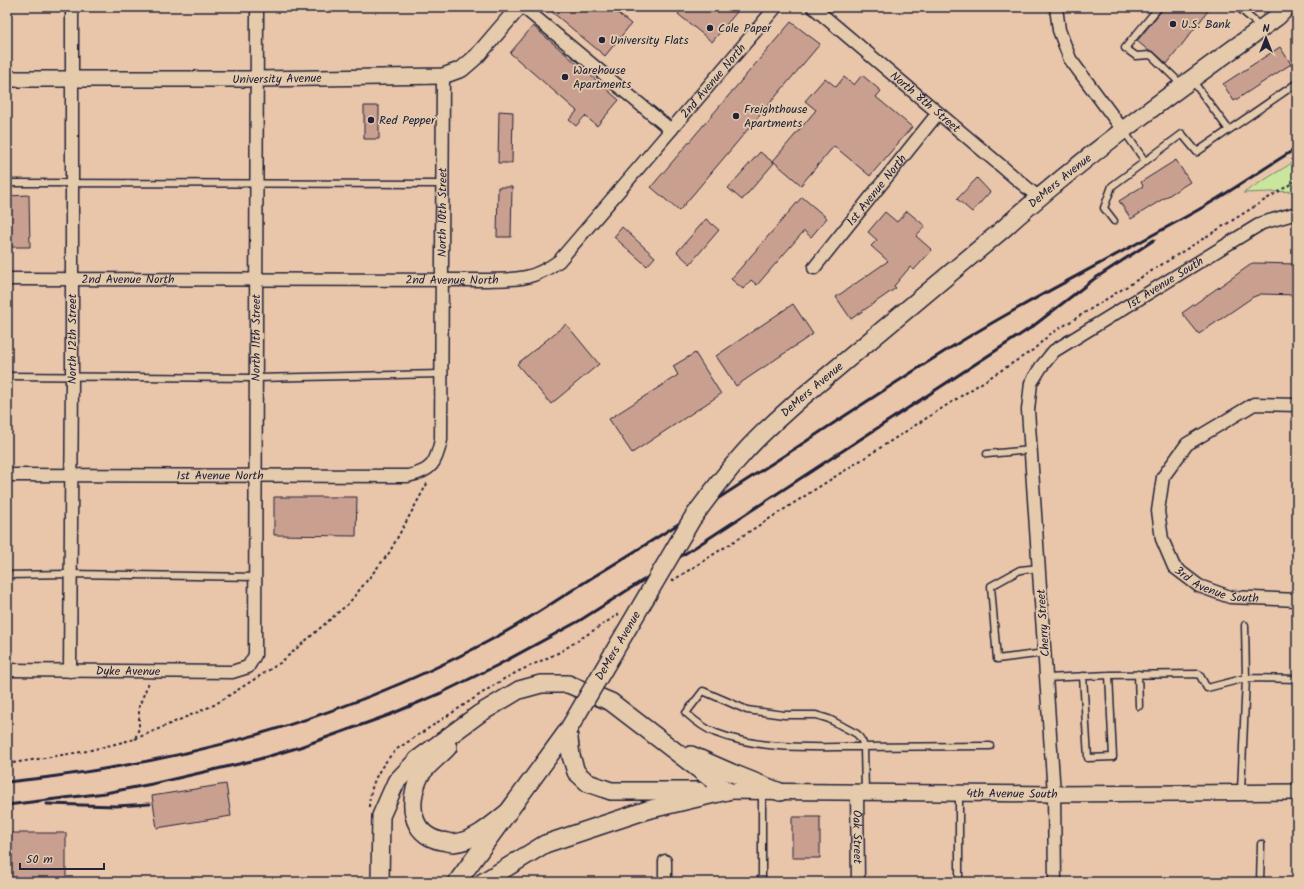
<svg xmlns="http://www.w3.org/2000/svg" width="1304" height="889" font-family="Kalam,sans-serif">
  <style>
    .green { fill: #cae69c; stroke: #76846c }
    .building { fill: #c99f90; stroke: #22223b }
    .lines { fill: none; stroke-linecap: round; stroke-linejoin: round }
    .service-casing { stroke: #22223b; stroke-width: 9 }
    .minor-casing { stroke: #22223b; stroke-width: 15 }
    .tertiary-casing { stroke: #22223b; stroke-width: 18 }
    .secondary-casing { stroke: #22223b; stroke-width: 20 }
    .path { stroke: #22223b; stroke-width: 2; stroke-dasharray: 3 3; stroke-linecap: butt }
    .service { stroke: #e5caac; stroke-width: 6 }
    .minor { stroke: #e5caac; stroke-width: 12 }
    .tertiary { stroke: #e5caac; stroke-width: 15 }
    .secondary { stroke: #e5caac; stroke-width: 17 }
    .rail { stroke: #22223b; stroke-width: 3 }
    .secondary-bridge-casing { stroke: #22223b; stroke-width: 20; stroke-linecap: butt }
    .secondary-bridge { stroke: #e5caac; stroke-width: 17 }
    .poi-dot { fill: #22223b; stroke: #e5caac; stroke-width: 1.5 }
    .labels { text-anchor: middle; stroke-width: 3.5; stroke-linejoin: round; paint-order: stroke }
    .poi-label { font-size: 12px; fill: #22223b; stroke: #e5caac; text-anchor: start }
    .street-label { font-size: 12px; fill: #22223b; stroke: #e5caac }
  </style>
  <rect width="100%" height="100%" fill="#e9c6aa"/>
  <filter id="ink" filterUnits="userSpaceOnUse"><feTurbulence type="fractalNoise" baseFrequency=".025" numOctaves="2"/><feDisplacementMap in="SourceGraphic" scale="8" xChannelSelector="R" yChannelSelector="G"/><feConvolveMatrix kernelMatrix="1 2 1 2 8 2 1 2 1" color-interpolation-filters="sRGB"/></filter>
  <g filter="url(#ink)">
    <path class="green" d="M1297 160V191L1243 193Z"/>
    <path class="building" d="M546 7H610L631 24 605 56Z
      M684 7H741L712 42 678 14Z
      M1163 7H1211L1167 64 1154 52 1149 51 1137 41 1162 10Z
      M791 22 820 44 679 211 651 187Z
      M533 26 619 100 597 126 585 116 576 126 569 120 577 111 510 53Z
      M1280 47 1291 64 1234 101 1223 84Z
      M862 75 881 91 876 97 912 127 870 176 834 146 801 185 773 161 816 110 805 101 825 78 836 87 844 77 854 85Z
      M364 106H379V139H364Z
      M499 111 513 112 512 163H498Z
      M760 152 774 163 742 200 728 188Z
      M1176 160 1190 182 1131 219 1119 201 1143 186 1141 182Z
      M977 178 990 192 972 212 957 199Z
      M498 187H512L511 237H497Z
      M29 195 30 247H7V196Z
      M802 197 827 218 811 237 804 231 757 285 751 280 743 289 731 279Z
      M907 211 925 226 916 236 932 250 914 270 910 267 894 286 896 288 851 319 836 297 888 261 871 246 877 240 868 232 885 212 897 222Z
      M706 219 719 230 690 264 677 252Z
      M622 227 655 257 647 266 614 237Z
      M1253 263 1297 264V295L1261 294 1253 297 1199 334 1182 313Z
      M793 304 813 334 736 386 716 356Z
      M566 324 599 364 551 404 517 364Z
      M695 353 721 394 632 453 609 419 678 375 673 366Z
      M274 497H357L356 536 274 535Z
      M226 784 231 816 157 828 152 796Z
      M792 817H820V858H792Z
      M7 833H66V882H7Z"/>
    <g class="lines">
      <defs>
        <path id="service" d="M1159 7 1125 48 1136 56 1151 55 1181 84
          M1238 7 1261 27
          M1192 80 1229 130
          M1124 131 1145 161
          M7 183 442 184
          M1114 221 1104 208 1112 186 1182 134 1197 152 1297 83
          M7 376 256 378 441 374
          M987 454 1031 450
          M1039 568 1020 570 991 586 997 659 1045 653
          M7 575 70 574 256 577
          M1138 674 1139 706
          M1083 676 1088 758 1113 757 1109 675 1199 674 1207 688 1246 678 1245 625
          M1047 678 1109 675
          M1241 791 1246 678 1297 679
          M762 792V882
          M865 792 864 747 862 741 857 734 829 719 816 715H784L747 710 703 691 686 713C695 721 705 729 716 733 760 750 810 747 855 747 900 747 945 746 990 746
          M959 794V882
          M1260 882 1261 844"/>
        <g id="minor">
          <path d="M523 7 671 130"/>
          <path id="s1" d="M813 7 1038 197"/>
          <path d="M1056 7 1059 30 1070 59 1123 130"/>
          <path id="s2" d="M814 268 938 113"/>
          <path id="s3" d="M7 279 484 280C517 279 531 281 559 261L776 7"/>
          <path id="s4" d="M1297 405 1254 404 1187 444 1163 477 1158 511 1162 539 1174 567 1199 586 1230 597 1297 600"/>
          <path id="s5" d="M7 475 408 476C432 471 436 463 441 440L443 76"/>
          <path id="s6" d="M7 670 232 672 248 667 255 655 257 7"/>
          <path id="s7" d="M70 671 72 377V7"/>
          <path id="s8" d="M857 792 858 882"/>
          <path d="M665 861V882"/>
          <path id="s9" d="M1055 882 1054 794 1028 410 1031 383 1041 367 1054 351 1262 223 1297 213"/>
        </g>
        <g id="tertiary">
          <path id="s10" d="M7 79H257L443 76 462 69 477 56 519 7"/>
          <path id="s11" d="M727 791 1054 794 1297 792"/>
        </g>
        <g id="secondary">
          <path id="s12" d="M1002 230C1088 152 1184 85 1277 17L1287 7"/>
          <path d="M568 730 571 756 576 772 588 783 611 791H698"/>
          <path d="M448 747C440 756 425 767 420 776 408 801 409 834 441 841 445 841 450 843 453 843 475 841 493 824 509 811"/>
          <path d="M691 755 732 773 780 792"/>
          <path d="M380 882 381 816 396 782 418 759 479 714 519 690 541 684H568L611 702 727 791"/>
          <path d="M457 882 568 730"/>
          <path d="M483 882 545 844 647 810 727 791"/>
        </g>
      </defs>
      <use href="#service" class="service-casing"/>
      <use href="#minor" class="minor-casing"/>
      <use href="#tertiary" class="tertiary-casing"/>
      <use href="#secondary" class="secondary-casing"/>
      <path class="path" d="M672 581 1033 350 1049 335 1297 180
        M135 739 214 705 280 663 349 603 389 553 428 482
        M7 764 87 751 135 739 139 728V706L149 682
        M369 807C370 783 380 766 397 749L502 680 519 671 560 652 619 614"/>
      <use href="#service" class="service"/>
      <use href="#minor" class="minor"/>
      <use href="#tertiary" class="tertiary"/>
      <use href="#secondary" class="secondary"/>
      <path class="rail" d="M7 782C174 765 339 721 487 642 524 623 558 599 593 577 708 508 818 432 931 360 1017 305 1109 260 1198 210 1232 191 1264 168 1297 148
        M47 804 116 806 150 804
        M7 805 105 793 152 784 256 760 300 747 389 715 441 693 496 666 579 621 697 546 1032 327 1094 279 1154 240"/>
      <defs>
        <g id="secondary-bridge">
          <path id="s13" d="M568 730 692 519C708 497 724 475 742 455 759 435 780 417 800 399L1002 230"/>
        </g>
      </defs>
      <use href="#secondary-bridge" class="secondary-bridge-casing"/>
      <use href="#secondary-bridge" class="secondary-bridge"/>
    </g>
  </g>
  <g class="poi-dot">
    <circle cx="1173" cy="24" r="4"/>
    <circle cx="710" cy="28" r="4"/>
    <circle cx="602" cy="40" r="4"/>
    <circle cx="565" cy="77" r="4"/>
    <circle cx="736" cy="116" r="4"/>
    <circle cx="371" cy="120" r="4"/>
  </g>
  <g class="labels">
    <g class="poi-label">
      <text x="1181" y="28">U.S. Bank</text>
      <text x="718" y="32">Cole Paper</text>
      <text x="610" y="44">University Flats</text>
      <text x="573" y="74">Warehouse<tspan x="573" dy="14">Apartments</tspan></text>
      <text x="744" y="113">Freighthouse<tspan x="744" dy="14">Apartments</tspan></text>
      <text x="379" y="124">Red Pepper</text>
    </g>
    <g class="street-label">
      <text dy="4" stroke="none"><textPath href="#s10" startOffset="270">University Avenue</textPath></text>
      <text dy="4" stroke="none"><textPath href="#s3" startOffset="793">2nd Avenue North</textPath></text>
      <text dy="4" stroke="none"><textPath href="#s1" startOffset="147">North 8th Street</textPath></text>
      <text dy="4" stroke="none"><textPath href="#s12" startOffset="76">DeMers Avenue</textPath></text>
      <text dy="4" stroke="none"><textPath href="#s2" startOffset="100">1st Avenue North</textPath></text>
      <text dy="4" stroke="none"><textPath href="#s5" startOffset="682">North 10th Street</textPath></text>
      <text dy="4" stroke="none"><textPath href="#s3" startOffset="121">2nd Avenue North</textPath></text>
      <text dy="4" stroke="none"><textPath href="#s3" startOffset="445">2nd Avenue North</textPath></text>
      <text dy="4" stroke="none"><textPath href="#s9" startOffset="670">1st Avenue South</textPath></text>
      <text dy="4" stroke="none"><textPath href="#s6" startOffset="573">North 11th Street</textPath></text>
      <text dy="4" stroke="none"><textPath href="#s7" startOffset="332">North 12th Street</textPath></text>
      <text dy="4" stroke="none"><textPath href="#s13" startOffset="422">DeMers Avenue</textPath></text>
      <text dy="4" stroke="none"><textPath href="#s5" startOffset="213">1st Avenue North</textPath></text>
      <text dy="4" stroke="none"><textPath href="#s4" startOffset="303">3rd Avenue South</textPath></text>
      <text transform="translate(1043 623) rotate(-94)" y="4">Cherry Street</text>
      <text dy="4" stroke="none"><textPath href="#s13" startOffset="98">DeMers Avenue</textPath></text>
      <text dy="4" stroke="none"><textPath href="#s6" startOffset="121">Dyke Avenue</textPath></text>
      <text dy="4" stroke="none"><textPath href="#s11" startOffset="285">4th Avenue South</textPath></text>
      <text dy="4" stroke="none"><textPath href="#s8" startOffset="45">Oak Street</textPath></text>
    </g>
  </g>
  <rect width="1304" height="889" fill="none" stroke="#e5caac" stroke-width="24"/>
  <rect x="12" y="12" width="1280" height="865" fill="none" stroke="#22223b" stroke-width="1.5" filter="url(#ink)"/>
  <g transform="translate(1266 38)" stroke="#e5caac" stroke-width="3" paint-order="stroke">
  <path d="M0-3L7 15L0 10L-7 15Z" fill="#22223b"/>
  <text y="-6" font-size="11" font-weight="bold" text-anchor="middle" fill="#22223b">N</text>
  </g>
  <path d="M20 863v6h84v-6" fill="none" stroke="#22223b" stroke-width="2"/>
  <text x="26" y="863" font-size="12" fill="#22223b" stroke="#e5caac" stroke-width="3" paint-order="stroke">50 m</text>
</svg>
